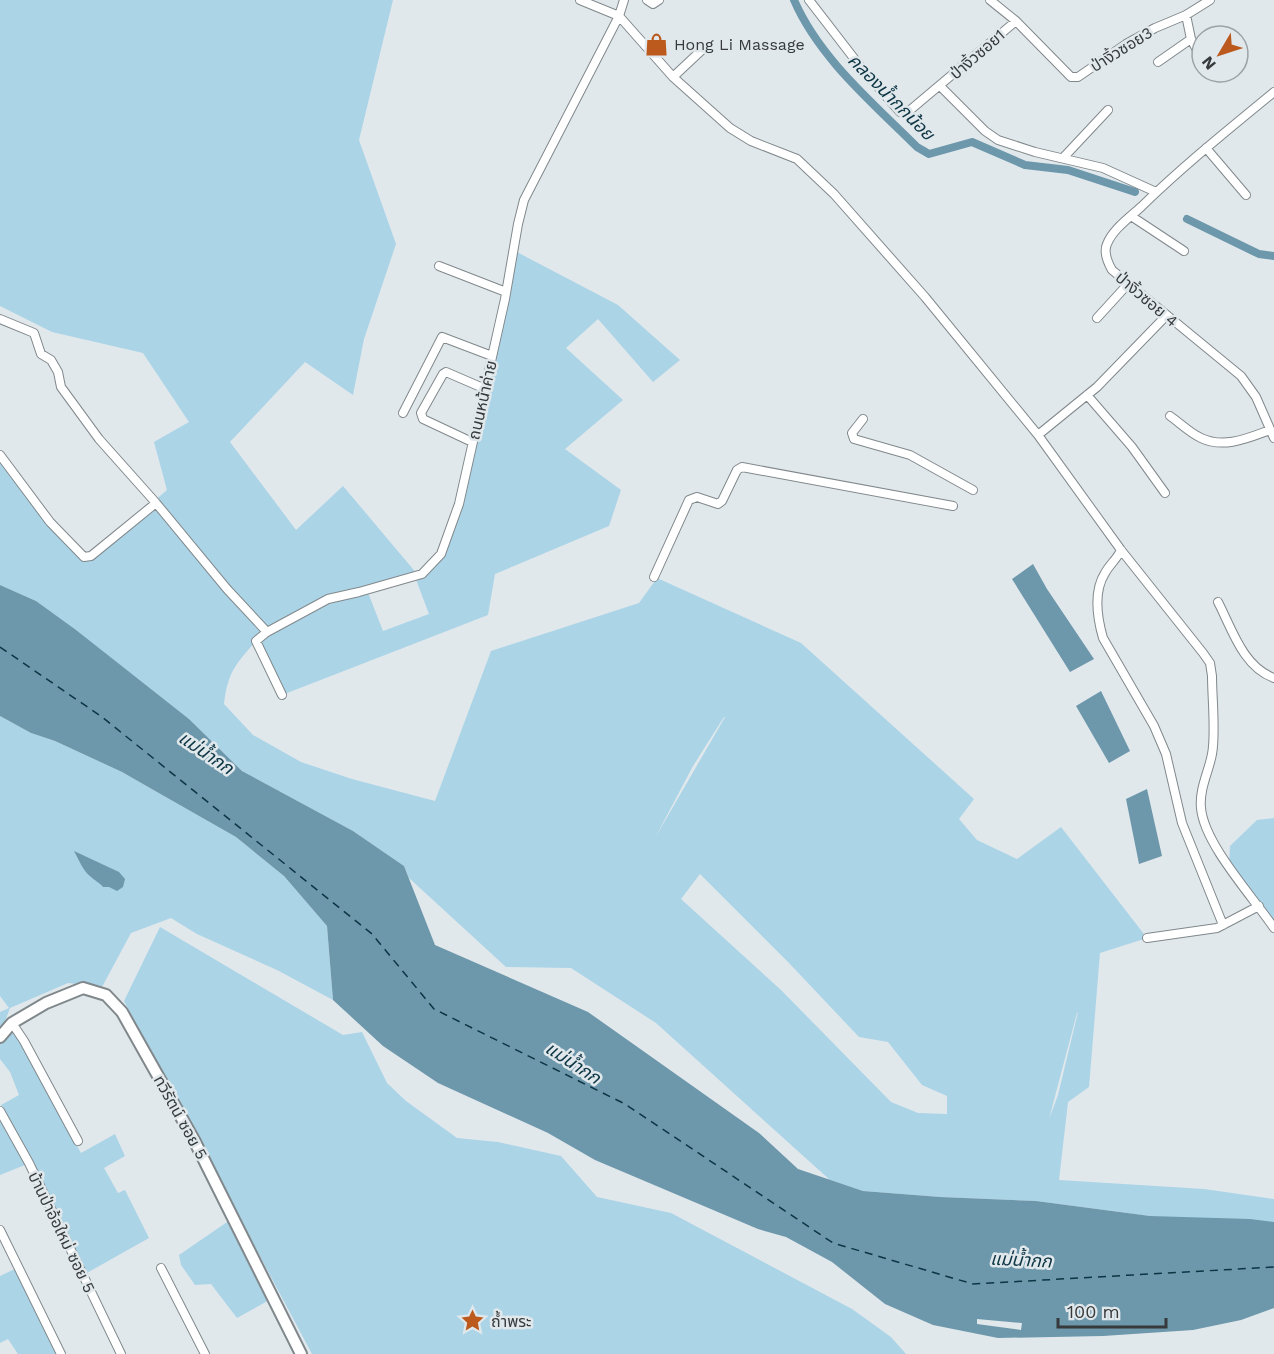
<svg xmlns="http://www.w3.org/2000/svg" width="1274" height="1354" font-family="'Work Sans','Noto Sans Thai',sans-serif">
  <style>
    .green { fill: #abd4e7; fill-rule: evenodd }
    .water { fill: #6d97ab }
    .pier { fill: #e0e8ec }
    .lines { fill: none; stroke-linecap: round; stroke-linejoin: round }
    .canal { stroke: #6d97ab; stroke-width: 8 }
    .ferry { stroke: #0d3544; stroke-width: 1.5; stroke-dasharray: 8 6; stroke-linecap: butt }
    .street-casing { stroke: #81888b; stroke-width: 10 }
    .secondary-casing { stroke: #81888b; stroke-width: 14 }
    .street { stroke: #fff; stroke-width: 8 }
    .secondary { stroke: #fff; stroke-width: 10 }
    .labels { text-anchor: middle; stroke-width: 5; stroke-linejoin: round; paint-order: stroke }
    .poi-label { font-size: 16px; fill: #373a3b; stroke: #e0e8ec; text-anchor: start }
    .street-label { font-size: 16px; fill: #373a3b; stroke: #e0e8ec }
    .water-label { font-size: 18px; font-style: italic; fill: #0d3544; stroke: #e0e8ec }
  </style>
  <rect width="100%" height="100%" fill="#e0e8ec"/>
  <path class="green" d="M0 0H393L359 140 396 244 364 339 353 395 305 362 230 442 296 530 343 486 418 575 441 554 449 532 513 250 618 305 680 360 653 382 598 319 566 348 623 400 565 449 621 490 609 526 495 574 488 615 282 695 256 641C235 665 228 672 224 704L253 735 301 762 352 779 435 801 491 651 639 603 657 578 801 643 974 799 959 819 977 840 1017 859 1061 827 1147 938 1100 953 1089 1087 1068 1102 1059 1180 1204 1189 1274 1199V1227L1150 1216 1036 1201 940 1197 863 1191 830 1180 656 1023 571 968 506 967 409 878 404 866 353 831 242 771 189 719 139 680 36 601 0 585V454L84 557V561L167 490 154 442 189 422 143 353 52 332 0 306ZM415 577 429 614 383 631 367 590ZM724 717H725L655 838 693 766ZM700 874 789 963 859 1037 888 1042 922 1085 947 1096V1114L918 1113 891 1102 781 990 681 899ZM1078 1012 1058 1095 1049 1119 1077 1013Z
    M0 716 31 733 55 741 122 772 164 796 236 837 284 876 327 926 333 1000 277 970 197 934 171 918 131 933 102 987 68 983 10 1008 3 1027 0 1030V1012L9 1008 0 996Z
    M1274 818V928L1229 865 1230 846 1257 820Z
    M160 927 343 1035 362 1032 387 1083 406 1101 457 1138 498 1142 561 1156 597 1197 671 1213 852 1309 891 1337 906 1354H312L124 1001Z
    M11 1031 17 1036 81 1153 115 1134 125 1156 104 1168 118 1193 125 1190 149 1238 85 1274 30 1163 0 1175V1111L26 1156 1 1105 19 1095 10 1072 0 1059V1042Z
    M233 1218 273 1298 237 1318 211 1284 195 1285 181 1265 179 1255Z
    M19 1267 61 1354H18L8 1339 0 1343V1276Z"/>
  <path class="water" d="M1033 564 1047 589 1094 659 1070 672 1012 579Z
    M0 585 36 601 76 630 189 719 242 771 353 831 404 866 435 945 588 1012 759 1133 798 1169 863 1191 940 1197 1036 1201 1150 1216 1250 1219 1274 1222V1308L1241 1320 1193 1330 1103 1336 998 1338 933 1325 885 1304 832 1262 786 1237 758 1229 595 1160 548 1133 438 1083 383 1046 333 1000 327 926 284 876 236 837 164 796 122 772 55 741 31 733 0 716Z
    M1101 691 1130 751 1109 763 1076 706Z
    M1147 789 1162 856 1139 864 1126 799Z
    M74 851 119 872 125 879 123 887 117 891 109 887H103C99 882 95 881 91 877 83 871 79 860 74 851Z"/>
  <path class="pier" d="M977 1319 1022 1323 1021 1330 977 1324Z"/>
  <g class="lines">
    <path class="canal" d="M794 0C819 58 873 103 917 147L929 154 972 142 1025 165 1068 170 1135 192
      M1187 219 1259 254 1274 256"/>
    <path class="ferry" d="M0 647 102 717 372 934 434 1009 625 1104 833 1243 973 1284 1274 1267"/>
    <defs>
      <path id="street" d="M580 0 619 16 673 77 730 128 751 141 797 159 834 194 925 297 1038 435 1121 550 1203 653 1210 663 1212 676C1212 698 1216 734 1212 754 1209 771 1199 789 1201 808 1204 844 1253 897 1274 928
        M647 0 653 4 659 0
        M809 0 863 70 900 112 909 111 1016 21 990 0
        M1186 15 1191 39 1202 59
        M1016 21 1071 77H1078L1126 44 1155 28 1186 15 1210 0
        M1158 62 1191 39
        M673 77 705 47
        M940 86 985 131 998 140 1035 152 1103 168 1156 192
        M1274 92C1229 129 1183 166 1141 207 1129 218 1113 229 1107 244 1103 253 1108 263 1112 270L1241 376 1256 397 1274 438
        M1206 148 1246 195
        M1063 158 1108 110
        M1131 216 1184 251
        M439 266 506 292
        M1097 318 1128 284
        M0 319 34 333 41 354 51 360 58 372 61 387 99 439 156 503 227 589 267 632
        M1087 395 1132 447 1165 493
        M403 413 442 337 492 356
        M1170 416C1180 423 1190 433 1201 438 1224 449 1248 438 1270 430
        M863 419 852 433 854 439 910 455 973 490
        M1038 435 1097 387 1166 316
        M472 442 423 419 421 413 443 374 446 372 483 388
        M0 455 50 522 84 557 91 556 156 503
        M1121 550C1117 559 1110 564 1105 573 1093 592 1097 617 1103 638L1154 726 1166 754 1182 823 1223 925
        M654 577 689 500 697 497 718 504 722 501 737 470 742 467 953 506
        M1218 602C1232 629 1243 667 1274 678
        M282 695 256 641 267 632 328 599 359 592 422 574 441 554 459 504 505 299 518 224 524 200 619 16 624 0
        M1147 938 1217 928 1259 906
        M12 1023 24 1041 78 1141
        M0 1111 29 1163 121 1354
        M0 1230 61 1354
        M161 1268 205 1354"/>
      <path id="secondary" d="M0 1037 12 1023 46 1003 83 988 106 995 122 1012 194 1140 301 1354"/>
    </defs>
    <use href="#street" class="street-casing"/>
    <use href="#secondary" class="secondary-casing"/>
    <use href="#street" class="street"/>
    <use href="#secondary" class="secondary"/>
  </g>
  <defs>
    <symbol id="shop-bare" viewBox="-9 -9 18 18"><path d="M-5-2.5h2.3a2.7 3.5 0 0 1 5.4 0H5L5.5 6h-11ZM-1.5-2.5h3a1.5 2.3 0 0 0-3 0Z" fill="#bc5a1d" stroke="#e0e8ec" stroke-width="2.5" paint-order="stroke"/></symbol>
    <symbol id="sight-bare" viewBox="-9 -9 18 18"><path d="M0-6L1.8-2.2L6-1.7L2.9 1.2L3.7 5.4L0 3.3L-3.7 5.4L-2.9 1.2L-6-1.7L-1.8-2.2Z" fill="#bc5a1d" stroke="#e0e8ec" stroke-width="2.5" paint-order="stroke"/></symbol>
  </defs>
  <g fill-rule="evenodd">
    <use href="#shop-bare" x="640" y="28" width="33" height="33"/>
    <use href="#sight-bare" x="456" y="1304" width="33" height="33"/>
  </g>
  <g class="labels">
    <g class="poi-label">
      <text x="674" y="50">Hong Li Massage</text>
      <text x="491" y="1327">ถ้ำพระ</text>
    </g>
    <g class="street-label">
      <text transform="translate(1121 49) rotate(-32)" y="6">ป่างิ้วซอย3</text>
      <text transform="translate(977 54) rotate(-41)" y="6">ป่างิ้วซอย1</text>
      <text transform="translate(1147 299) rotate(40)" y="6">ป่างิ้วซอย 4</text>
      <text transform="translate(482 400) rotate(-77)" y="6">ถนนหน้าค่าย</text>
      <text transform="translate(181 1117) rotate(61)" y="6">ทวีรัตน์ ซอย 5</text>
      <text transform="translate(62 1232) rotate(64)" y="6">บ้านป่าอ้อใหม่ ซอย 5</text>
    </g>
    <g class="water-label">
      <text transform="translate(891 97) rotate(45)" y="6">คลองน้ำกกน้อย</text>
      <text transform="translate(206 753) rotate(34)" y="6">แม่น้ำกก</text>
      <text transform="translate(573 1063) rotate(33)" y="6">แม่น้ำกก</text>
      <text transform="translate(1021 1260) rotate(3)" y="6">แม่น้ำกก</text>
    </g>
  </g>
  <g transform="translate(1220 54) rotate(231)"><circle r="28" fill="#e0e8ec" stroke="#9ca2a5" stroke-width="1.5"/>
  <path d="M0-4.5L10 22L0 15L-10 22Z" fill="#bc5a1d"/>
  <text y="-9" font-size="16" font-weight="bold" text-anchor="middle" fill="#373a3b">N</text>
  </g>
  <path d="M1058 1318v9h108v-9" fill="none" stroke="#373a3b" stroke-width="3"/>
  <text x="1067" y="1318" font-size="18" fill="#373a3b" stroke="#e0e8ec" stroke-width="4.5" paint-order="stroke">100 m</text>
</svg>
